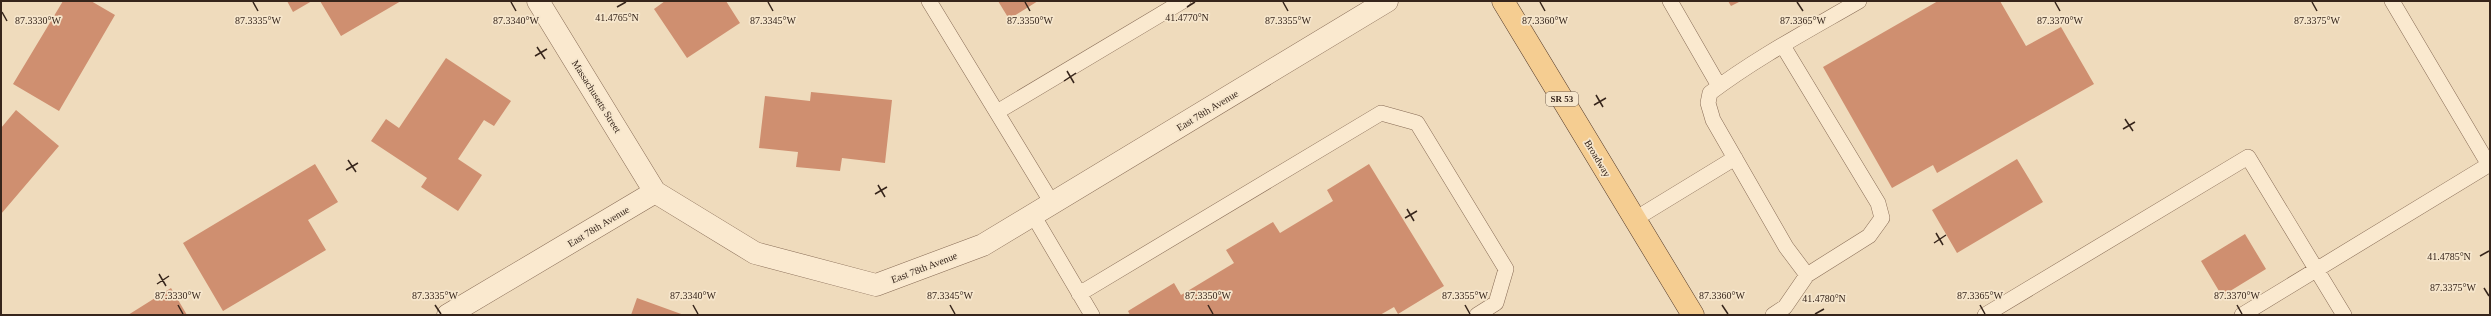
<svg xmlns="http://www.w3.org/2000/svg" width="2491" height="316" font-family="'Times New Roman',serif">
  <style>
    .building { fill: #cf8f70 }
    .lines { fill: none; stroke-linecap: round; stroke-linejoin: round }
    .lane-casing { stroke: #876b55; stroke-width: 16 }
    .street-casing { stroke: #876b55; stroke-width: 23 }
    .primary-casing { stroke: #543a2a; stroke-width: 23 }
    .lane { stroke: #fae9cf; stroke-width: 15 }
    .street { stroke: #fae9cf; stroke-width: 22 }
    .primary { stroke: #f5cd91; stroke-width: 22 }
    .ticks { fill: none; stroke: #36251b; stroke-width: 1.5 }
    .labels { text-anchor: middle; stroke-width: 3.5; stroke-linejoin: round; paint-order: stroke }
    .shield { fill: #f6e6cc; stroke: #705f50; stroke-width: 1 }
    .shield-label { font-size: 9px; font-weight: bold; fill: #36251b }
    .street-label { font-size: 10px; fill: #36251b; stroke: #f6e6cc }
    .ticks-label { font-size: 10px; text-anchor: middle; fill: #36251b; stroke: #f6e6cc; stroke-width: 3.5; stroke-linejoin: round; paint-order: stroke }
  </style>
  <rect width="100%" height="100%" fill="#efdbbc"/>
  <path class="building" d="M63 1H91L115 15 59 111 13 84Z
    M287 1H312L293 12Z
    M320 1H401L341 36Z
    M665 1H726L740 23 687 58 654 9Z
    M998 1H1038L1009 19Z
    M1728 1H1741L1731 6Z
    M1938 1H2000L2026 46 2061 27 2094 84 1937 173 1933 165 1892 188 1823 67Z
    M446 58 511 101 494 126 484 120 458 159 482 175 458 211 421 187 427 178 371 141 386 119 399 128Z
    M811 92 892 100 885 163 842 158 840 171 796 167 798 152 759 148 765 96 810 101Z
    M16 110 59 146 1 214V128Z
    M2017 159 2043 202 1957 253 1932 210Z
    M315 164 338 202 308 220 326 250 223 311 183 243Z
    M1369 164 1444 286 1398 314 1394 307 1380 315H1130L1128 311 1174 283 1181 295 1234 263 1226 250 1273 222 1280 233 1333 201 1327 190Z
    M2245 234 2266 269 2222 296 2201 261Z
    M171 288 187 315H128Z
    M637 298 684 315H631Z"/>
  <g class="lines">
    <defs>
      <path id="lane" d="M929 1 1052 203
        M1670 1 1719 86
        M2392 1 2489 165
        M1783 46 1878 203 1882 218 1869 236 1807 275 1786 247 1713 120 1708 103 1710 93C1756 58 1809 30 1859 1
        M997 112 1183 1
        M1033 215 1092 315
        M1635 219 1735 158
        M1079 294 1381 113 1417 123 1506 269 1496 303 1477 315
        M1773 315 1785 307 1807 275
        M1985 315 2248 157 2344 315
        M2242 315 2490 164"/>
      <path id="street" d="M538 1 655 192
        M448 315 655 192 755 253 876 285 983 245 1387 1"/>
      <path id="primary" d="M1503 1 1693 315"/>
    </defs>
    <use href="#lane" class="lane-casing"/>
    <use href="#street" class="street-casing"/>
    <use href="#primary" class="primary-casing"/>
    <use href="#lane" class="lane"/>
    <use href="#street" class="street"/>
    <use href="#primary" class="primary"/>
  </g>
  <path class="ticks" d="M253 2 258 11M511 2 516 11M768 2 773 11M1025 2 1030 11M1283 2 1288 11M1540 2 1545 11M1797 2 1803 11M2055 2 2060 11M2312 2 2317 11M617 7 626 2M1187 7 1195 2M2 12 7 21M537 47 545 59M535 56 547 49M1067 71 1074 83M1064 81 1076 73M1596 95 1603 107M1594 105 1606 98M2125 119 2133 131M2123 129 2135 122M348 160 356 172M346 170 358 163M878 185 885 197M875 194 887 187M1407 209 1414 221M1405 218 1417 211M1936 233 1943 245M1934 243 1946 235M2480 256 2489 251M159 274 166 286M157 284 169 276M2484 288 2489 296M178 305 183 314M435 305 441 314M693 305 698 314M950 305 955 314M1208 305 1213 314M1465 305 1470 314M1722 305 1728 314M1980 305 1985 314M2237 305 2242 314M1815 314 1824 309"/>
  <g class="labels">
    <rect class="shield" x="1546" y="92" width="32" height="14" rx="3"/>
    <g class="shield-label">
      <text x="1562" y="102">SR 53</text>
    </g>
    <g class="street-label">
      <text transform="translate(597 96) rotate(58)" y="4">Massachusetts Street</text>
      <text transform="translate(1207 110) rotate(-31)" y="4">East 78th Avenue</text>
      <text transform="translate(1598 158) rotate(59)" y="4">Broadway</text>
      <text transform="translate(598 226) rotate(-31)" y="4">East 78th Avenue</text>
      <text transform="translate(924 267) rotate(-21)" y="4">East 78th Avenue</text>
    </g>
  </g>
  <g class="ticks-label">
    <text x="617" y="21">41.4765°N</text>
    <text x="1187" y="21">41.4770°N</text>
    <text x="258" y="24">87.3335°W</text>
    <text x="516" y="24">87.3340°W</text>
    <text x="773" y="24">87.3345°W</text>
    <text x="1030" y="24">87.3350°W</text>
    <text x="1288" y="24">87.3355°W</text>
    <text x="1545" y="24">87.3360°W</text>
    <text x="1803" y="24">87.3365°W</text>
    <text x="2060" y="24">87.3370°W</text>
    <text x="2317" y="24">87.3375°W</text>
    <text x="38" y="24">87.3330°W</text>
    <text x="2449" y="260">41.4785°N</text>
    <text x="2453" y="291">87.3375°W</text>
    <text x="178" y="299">87.3330°W</text>
    <text x="435" y="299">87.3335°W</text>
    <text x="693" y="299">87.3340°W</text>
    <text x="950" y="299">87.3345°W</text>
    <text x="1208" y="299">87.3350°W</text>
    <text x="1465" y="299">87.3355°W</text>
    <text x="1722" y="299">87.3360°W</text>
    <text x="1980" y="299">87.3365°W</text>
    <text x="2237" y="299">87.3370°W</text>
    <text x="1824" y="302">41.4780°N</text>
  </g>
  <rect width="2491" height="316" fill="none" stroke="#36251b" stroke-width="4"/>
</svg>
